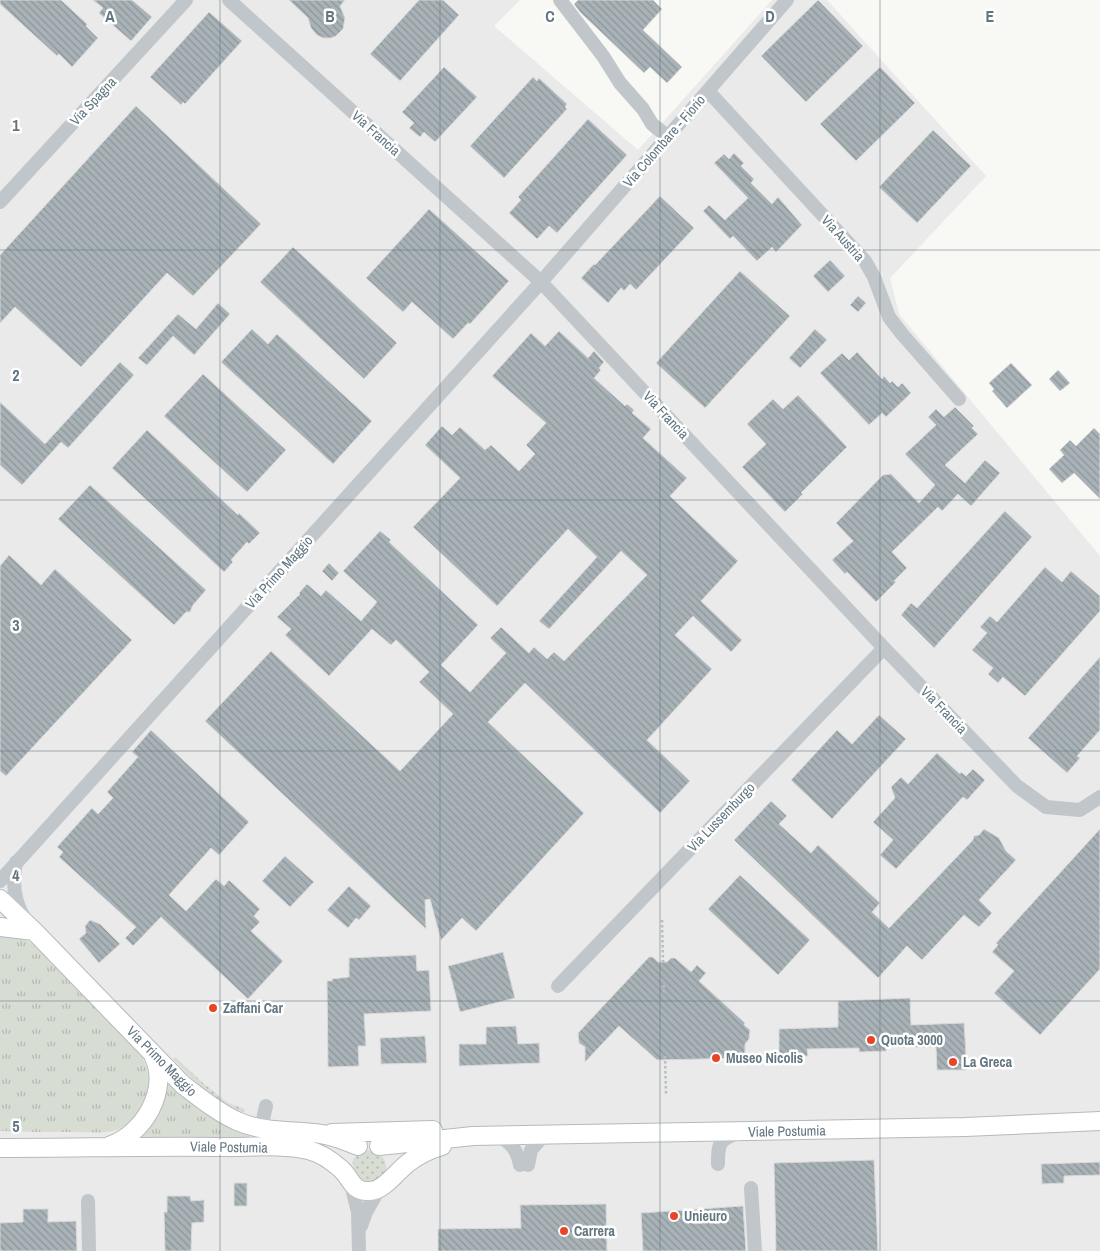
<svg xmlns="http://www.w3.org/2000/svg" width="1100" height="1251" font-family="'Archivo Narrow',sans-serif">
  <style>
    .built { fill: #e9eae9 }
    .grass { fill: url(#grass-dots) }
    .park { fill: url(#park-tufts) }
    .building { fill: url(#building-back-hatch); stroke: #dadad8 }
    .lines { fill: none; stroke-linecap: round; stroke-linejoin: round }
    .major-casing { stroke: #b4babe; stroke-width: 20 }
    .path { stroke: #b9bdc0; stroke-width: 2.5; stroke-dasharray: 2.5 2.5; stroke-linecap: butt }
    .minor { stroke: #c1c6ca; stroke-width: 14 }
    .major { stroke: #fff; stroke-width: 18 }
    .grid { fill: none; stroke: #627681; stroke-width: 1; stroke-opacity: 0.55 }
    .poi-dot { fill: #e74626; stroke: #fff; stroke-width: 2 }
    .labels { text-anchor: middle; stroke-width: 5; stroke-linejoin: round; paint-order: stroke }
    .street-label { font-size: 14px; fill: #627681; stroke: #fff }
    .poi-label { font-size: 14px; font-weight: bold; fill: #627681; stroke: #fff; text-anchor: start }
    .grid-label { font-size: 16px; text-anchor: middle; font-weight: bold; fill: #627681; stroke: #fff; stroke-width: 5; stroke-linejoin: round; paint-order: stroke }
  </style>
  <defs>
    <pattern id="grass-dots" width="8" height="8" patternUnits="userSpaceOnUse" patternTransform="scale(1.25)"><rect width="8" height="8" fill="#d8ddd4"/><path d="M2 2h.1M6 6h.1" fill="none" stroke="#b3b8b1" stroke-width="1.8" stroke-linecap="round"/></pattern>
    <pattern id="park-tufts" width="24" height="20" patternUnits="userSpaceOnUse" patternTransform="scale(1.25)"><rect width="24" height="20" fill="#d8ddd4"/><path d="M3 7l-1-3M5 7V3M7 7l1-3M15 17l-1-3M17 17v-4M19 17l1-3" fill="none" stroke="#b3b8b1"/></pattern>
    <pattern id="building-back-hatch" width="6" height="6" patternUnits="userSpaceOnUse" patternTransform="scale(1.25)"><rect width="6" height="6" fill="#a8b2b7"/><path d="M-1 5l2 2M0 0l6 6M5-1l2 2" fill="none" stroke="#8c959a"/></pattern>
  </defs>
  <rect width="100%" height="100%" fill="#f8f8f5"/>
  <path class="built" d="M0 0H520L494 26 638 150 772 0H827L986 176 890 278 899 314 1100 556V1251H0Z"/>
  <path class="grass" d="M175 1057 203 1083 228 1103 245 1109 244 1112C220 1112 190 1076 173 1059Z
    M368 1150C381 1152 388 1159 386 1173L371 1185 358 1181C351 1167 348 1154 368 1150Z"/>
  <path class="park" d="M0 932 22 938 34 945 142 1056C149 1071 151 1084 146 1100 141 1117 124 1130 107 1132 96 1133 84 1132 73 1132 48 1132 24 1132 0 1131Z
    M164 1075 196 1106 225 1126 250 1134 249 1141 135 1137Z"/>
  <path class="building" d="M0 0H61L87 24 86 26 98 38 72 67 59 54 57 56 0 4Z
    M93 0H132L152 17 131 41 99 13 103 8Z
    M289 0H345L340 6 345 18 343 29 336 36 331 38H323L317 35 311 28 308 18Z
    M419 0H443L459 15 400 81 370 54Z
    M578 0H653L662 9 643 30 682 67 667 83 650 67 644 73 580 12 574 4Z
    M818 0 863 46 806 102 761 56Z
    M209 12 242 41 185 104 183 102 181 105 150 77Z
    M444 67 477 97 435 142 424 132 420 137 409 128 414 123 402 112Z
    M880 67 915 103 856 161 820 124Z
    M533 77 537 81 539 78 567 104 565 107 567 109 504 178 470 146Z
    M136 106 261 224 193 296 167 273 81 367 15 307 0 323V255Z
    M588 119 627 155 557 233 549 226 537 239 509 213 521 200 518 197Z
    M933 130 971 166 917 223 879 187Z
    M734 153 744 163 741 166 754 179 751 183 772 204 778 197 802 225 776 252 772 247 757 261 733 236 730 239 703 211 709 205 725 220 748 198 714 163 724 154 729 159Z
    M660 196 694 228 636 290 630 284 624 291 621 288 608 303 581 278 594 264 595 265Z
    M429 209 509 281 470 324 468 323 453 339 412 302 403 312 366 278Z
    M293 247 397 343 364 379 260 282Z
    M830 260 845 276 828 292 813 276Z
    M740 271 790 316 705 408 656 363Z
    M858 296 866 303 858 312 850 305Z
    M218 303 230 314 194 355 173 336 147 365 138 358 178 314 196 329Z
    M252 329 268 344 277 334 372 421 333 464 221 362Z
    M815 329 827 340 800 368 789 358Z
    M559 331 588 358 594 351 604 362 599 368 601 370 594 378 625 406 627 404 634 410 632 413 651 429 643 438 687 478 670 496 738 561 701 601 742 640 731 652 693 616 675 635 712 669 647 740 690 781 660 813 525 683 488 722 584 813 476 931 462 918 441 940 430 899 425 900 426 929 205 721 271 651 400 771 453 714 419 682 429 672 396 640 391 645 372 629 329 676 285 635 291 629 277 617 300 594 299 593 307 584 321 596 326 590 361 621 377 602 343 571 380 531 391 540 389 542 478 625 441 665 470 692 506 653 490 638 501 627 529 653 534 647 547 659 554 652 564 661 647 575 621 551 549 629 539 621 597 557 568 529 497 606 413 527 460 478 425 445 442 426 452 435 460 427 485 450 491 445 519 471 535 454 526 445 546 423 492 376 531 333 545 346Z
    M857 352 882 379 884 376 890 383 892 381 898 387 902 383 911 393 886 417 882 413 869 425 820 373 842 353 849 360Z
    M120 362 134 375 68 448 61 442 22 485 0 465V402L45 444Z
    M1011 363 1032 385 1007 408 992 391 994 389 989 383Z
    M1058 370 1070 383 1060 391 1049 379Z
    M203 374 286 450 247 492 164 416Z
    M798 395 847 447 801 493 803 494 785 512 742 467 766 444 747 424 773 399 783 409Z
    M955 407 974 426 972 428 978 434 945 465 965 483 985 460 1000 473 971 506 958 494 942 511 938 507 892 552 907 568 894 581 896 582 876 602 847 572 845 574 832 560 853 541 836 523 883 475 891 474 919 503 935 485 905 454 936 425 928 417 936 409 944 417Z
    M1094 428 1100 434V499L1074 473 1062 483 1049 469 1064 455 1060 450 1070 440 1076 446Z
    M147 430 238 515 239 513 260 533 249 544 247 542 231 560 233 562 224 572 112 468Z
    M90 485 206 590 193 605 190 612H186L174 625 58 519Z
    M1005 511 1032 537 934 648 901 615 911 603 917 608Z
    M9 555 41 585 55 569 132 640 6 776 0 771V566Z
    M329 563 339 573 332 581 322 571Z
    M1045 567 1062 582 1071 571 1100 596V611L1025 696 1003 677 998 683 988 674 993 668 972 650 987 633 980 627 990 616 997 622Z
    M1100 657V730L1077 756 1080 758 1067 773 1028 738Z
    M879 715 906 739 832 819 791 780 837 730 852 744Z
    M151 730 249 822 219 855 211 848 169 895 186 911 216 879 224 886 229 880 260 909 254 916 260 922 251 931 283 961 248 999 161 917 133 946 125 938 136 927 59 857 63 852 57 847 92 808 98 814 113 798 107 792 138 757 132 752Z
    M937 753 960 774 961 772 966 776 973 769 985 780 967 800 963 797 896 869 880 855 893 840 873 822 895 798 891 787 901 777 908 784Z
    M771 801 787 816 779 824 811 853 818 845 880 903 872 912 889 928 973 840 974 836 979 835 984 829 999 838 1006 851 1016 860 979 900 992 913 979 927 964 915 922 960 907 946 878 978 734 840Z
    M1100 829V969L1040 1035 994 993 1014 971 992 952 998 945 996 943Z
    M285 856 314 882 290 907 262 881Z
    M740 875 810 940 778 975 708 909Z
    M349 886 371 906 359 920 356 918 348 928 327 910Z
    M90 920 100 924 120 944 99 963 79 939 86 933 85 926Z
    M503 952 515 998 460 1012 448 966Z
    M416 955 417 971 429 970 431 1011 364 1014 366 1046H358L359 1066 328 1067 327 981H332V979L349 977V958Z
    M649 957H653L658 962H667L671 958H675L691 972 697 965 706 973 699 981 745 1023 744 1025 750 1030 749 1039 745 1044V1058L657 1060 619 1026 585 1062V1047L579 1043 578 1033Z
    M910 998 911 1025 964 1023 967 1070H937L936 1047H886V1051L859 1052V1048L807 1049 808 1056H779V1029L838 1027V1001Z
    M516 1026 518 1044 539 1043 540 1063 459 1066V1044H486V1027Z
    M425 1036 427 1063 381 1064 380 1038Z
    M874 1160 878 1251H776L774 1163Z
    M1100 1162V1175L1064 1176V1183L1042 1184 1041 1164Z
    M234 1183H247V1206H234Z
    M167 1196H190L191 1201 204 1200V1222L192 1223 191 1251H165L164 1212H167Z
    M606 1204 607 1251H438V1229L521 1228 520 1205Z
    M743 1206 746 1251H643L641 1213Z
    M23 1209H48V1222L76 1221 77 1251H0V1223L23 1222Z"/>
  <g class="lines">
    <defs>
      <path id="major" d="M0 899 34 931 182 1084C199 1097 217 1112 237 1121 264 1133 293 1130 321 1134 334 1136 346 1141 358 1146
        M0 927 34 931
        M332 1133 433 1130
        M109 1146C144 1134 170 1090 153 1055
        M379 1146 473 1136 965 1127 1100 1121
        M0 1148C75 1148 150 1146 225 1147 252 1147 282 1144 308 1150 321 1153 332 1161 341 1169 351 1178 352 1192 369 1191 384 1191 396 1172 408 1163 418 1155 429 1150 442 1146"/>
    </defs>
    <use href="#major" class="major-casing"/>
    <path class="path" d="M662 920 663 962
      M664 985V993
      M665 1056 666 1094"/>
    <path class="minor" d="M229 0 541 282 884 648 1017 786 1046 807 1080 810 1100 797
      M560 0 603 56 620 83 643 109 652 124 668 137
      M708 91 865 261 874 277 889 317 902 334 959 399
      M0 202 186 0
      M16 862C12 882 14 902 25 919
      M0 881 541 282 787 0
      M558 986 884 648
      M261 1128 266 1106
      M498 1136C512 1143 517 1150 520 1165
      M718 1164C718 1142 719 1140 740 1132
      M528 1165 531 1150 544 1135
      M351 1184 358 1212 359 1251
      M751 1188 755 1251
      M88 1201 89 1251
      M361 1226 366 1212 379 1189"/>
    <use href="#major" class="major"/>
  </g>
  <path class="grid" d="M220 0V1251M440 0V1251M660 0V1251M880 0V1251M0 250H1100M0 500H1100M0 751H1100M0 1001H1100"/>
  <g class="poi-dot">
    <circle cx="213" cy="1008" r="5"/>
    <circle cx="871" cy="1040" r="5"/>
    <circle cx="716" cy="1058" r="5"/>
    <circle cx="953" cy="1062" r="5"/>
    <circle cx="674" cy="1216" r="5"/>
    <circle cx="564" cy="1231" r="5"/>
  </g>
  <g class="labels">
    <g class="street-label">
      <text transform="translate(93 101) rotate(-47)" y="5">Via Spagna</text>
      <text transform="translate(376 133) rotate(42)" y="5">Via Francia</text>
      <text transform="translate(664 141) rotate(-49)" y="5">Via Colombare - Fiorio</text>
      <text transform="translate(843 238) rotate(48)" y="5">Via Austria</text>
      <text transform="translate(666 415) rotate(47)" y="5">Via Francia</text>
      <text transform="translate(279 572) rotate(-48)" y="5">Via Primo Maggio</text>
      <text transform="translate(944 710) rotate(46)" y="5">Via Francia</text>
      <text transform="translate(721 817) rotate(-46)" y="5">Via Lussemburgo</text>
      <text transform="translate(162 1061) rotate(45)" y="5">Via Primo Maggio</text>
      <text transform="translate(787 1131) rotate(-1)" y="5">Viale Postumia</text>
      <text transform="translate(229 1147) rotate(1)" y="5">Viale Postumia</text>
    </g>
    <g class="poi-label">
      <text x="223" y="1013">Zaffani Car</text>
      <text x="881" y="1045">Quota 3000</text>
      <text x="726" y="1063">Museo Nicolis</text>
      <text x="963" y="1067">La Greca</text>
      <text x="684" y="1221">Unieuro</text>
      <text x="574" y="1236">Carrera</text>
    </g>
  </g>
  <g class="grid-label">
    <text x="110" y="22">A</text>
    <text x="330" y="22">B</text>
    <text x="550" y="22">C</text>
    <text x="770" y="22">D</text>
    <text x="990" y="22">E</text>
    <text x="16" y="131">1</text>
    <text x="16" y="381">2</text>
    <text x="16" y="631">3</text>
    <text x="16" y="881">4</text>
    <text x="16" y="1132">5</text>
  </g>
</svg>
